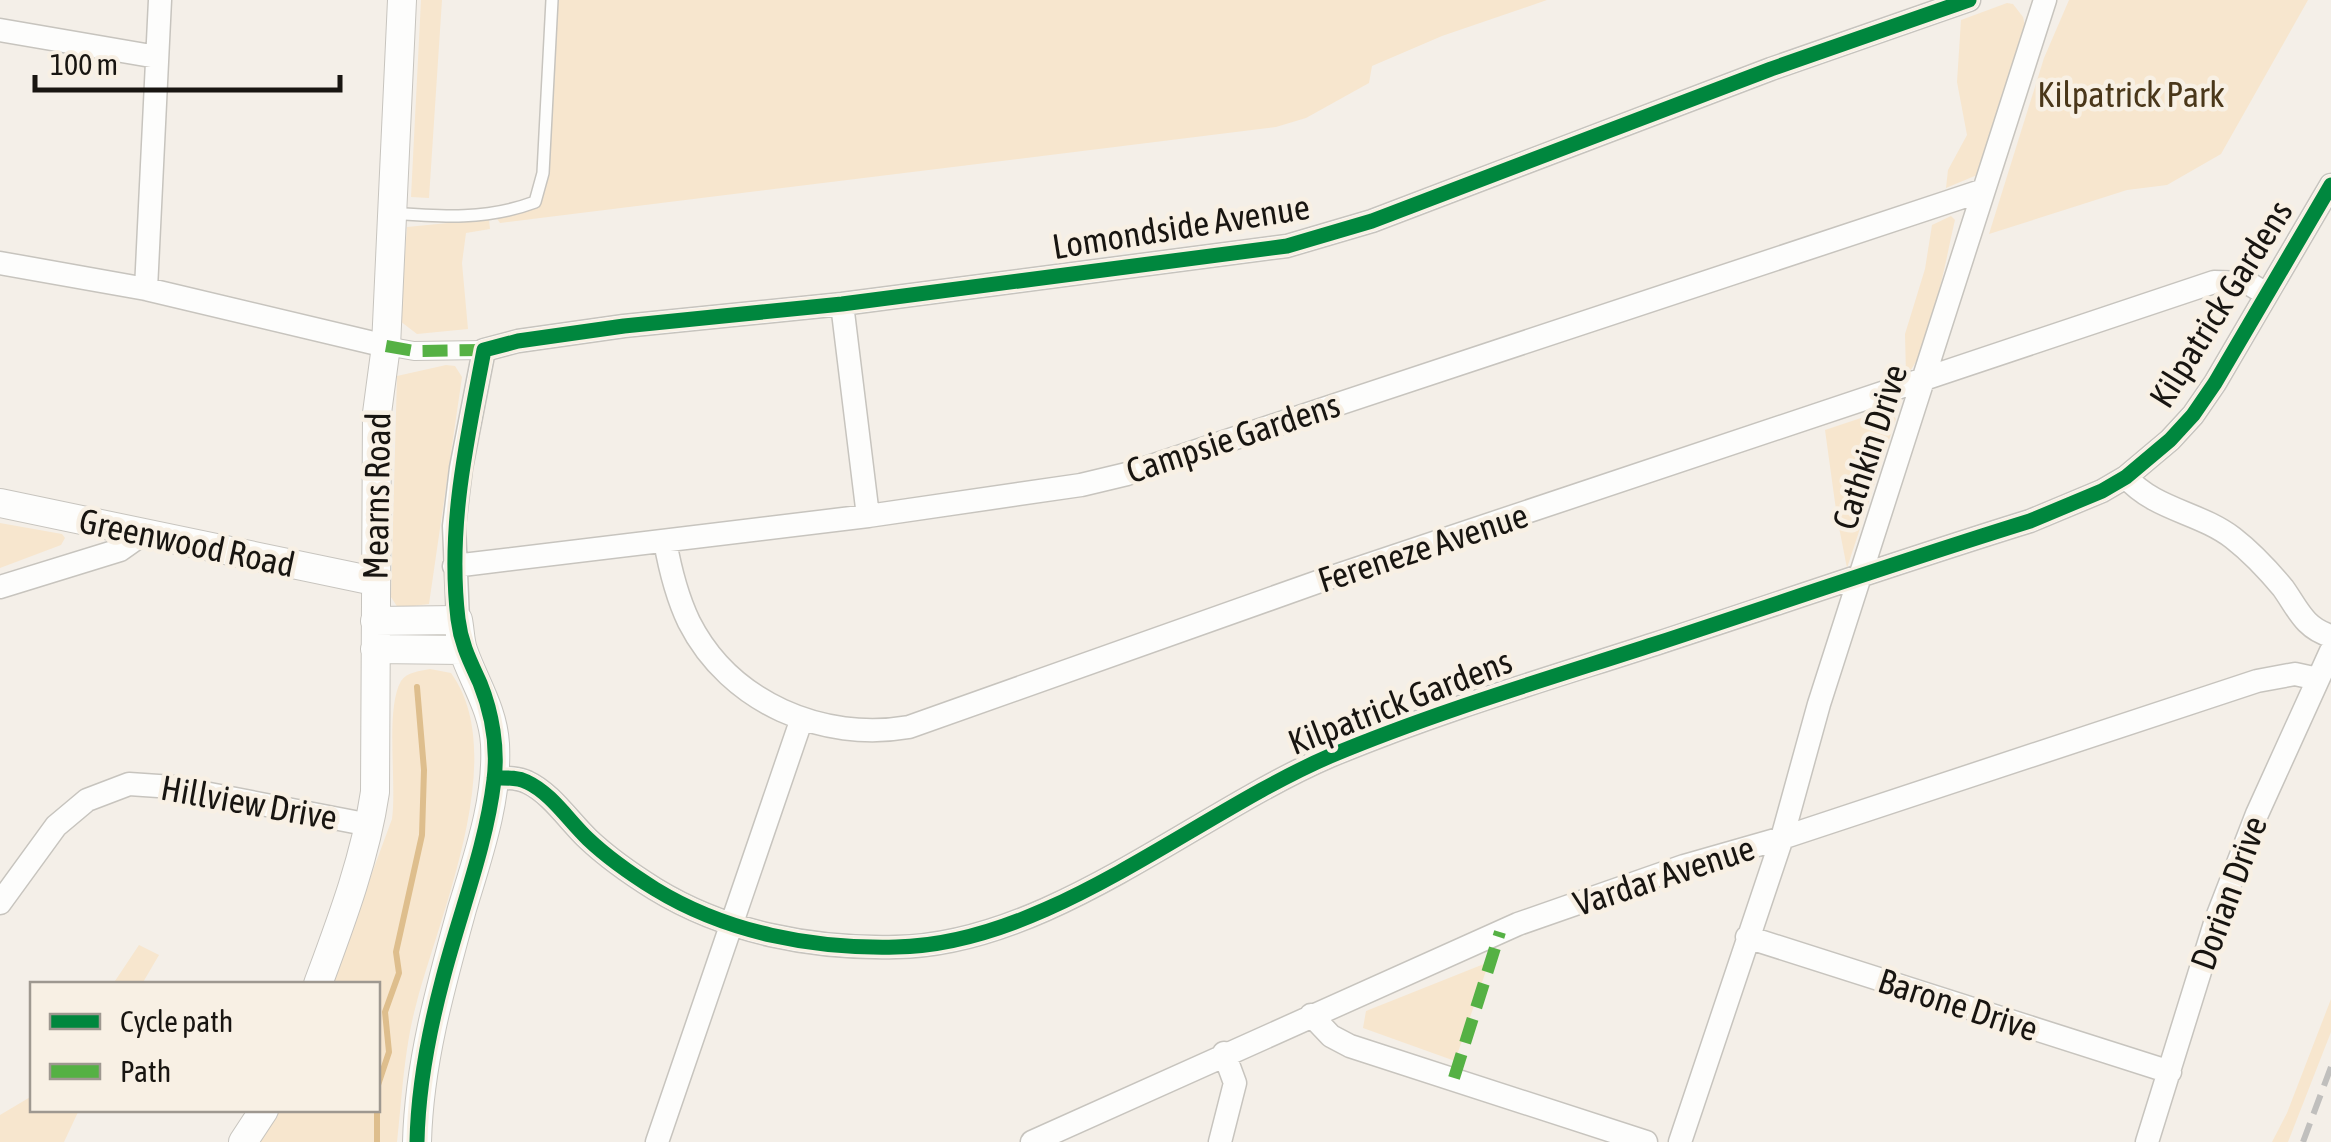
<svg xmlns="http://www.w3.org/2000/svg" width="2331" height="1142" font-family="'Asap Condensed',sans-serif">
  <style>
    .green { fill: #f7e6ce }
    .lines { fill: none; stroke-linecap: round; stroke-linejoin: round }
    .stream { stroke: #debe8d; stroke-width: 6 }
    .service-casing { stroke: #c7c4be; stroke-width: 14 }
    .pedestrian-casing { stroke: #c7c4be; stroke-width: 20 }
    .minor-casing { stroke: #c7c4be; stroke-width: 25 }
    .tertiary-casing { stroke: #c7c4be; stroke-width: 30 }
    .service { stroke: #fdfdfc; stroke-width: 11 }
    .pedestrian { stroke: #fdfdfc; stroke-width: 18 }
    .minor { stroke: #fdfdfc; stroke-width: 22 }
    .tertiary { stroke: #fdfdfc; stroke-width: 28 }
    .rail { stroke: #c0bfbd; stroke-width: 6; stroke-dasharray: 20 10; stroke-linecap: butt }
    .quiet { stroke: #55b144; stroke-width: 12; stroke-dasharray: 25 12; stroke-linecap: butt }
    .cycleway-casing { stroke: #f8f0e4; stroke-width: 21 }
    .cycleway { stroke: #00873e; stroke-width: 15 }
    .labels { text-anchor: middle; stroke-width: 9; stroke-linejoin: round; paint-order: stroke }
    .park-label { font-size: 35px; fill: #4a371a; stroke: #f8f0e4 }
    .street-label { font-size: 35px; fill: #181511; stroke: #f8f0e4 }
  </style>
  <rect width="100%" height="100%" fill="#f4efe8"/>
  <path class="green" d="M421 0H442L429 198 411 197Z
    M552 0H1547L1442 36 1372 66 1369 83 1306 118 1276 127 500 223 493 213 539 198Z
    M2069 0H2308L2221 154 2167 185 2127 190 1989 234 2044 58Z
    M2007 3 2013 4 2023 17 2026 30 1977 175 1946 188 1948 170 1967 135 1957 82 1961 20Z
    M1951 216 1955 220C1947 253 1929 357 1906 375L1905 334 1925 269 1932 225Z
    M489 219 490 229 466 233 462 263 468 329 417 334 400 321 407 227Z
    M446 365 455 366 462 377 429 604 398 608 391 597 397 376Z
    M1891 412 1896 419 1847 568 1837 517 1825 430 1873 414Z
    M0 523 62 534 65 538 61 545 0 568Z
    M430 669 451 673C511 755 439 916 416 1005 404 1049 402 1097 397 1142H260L277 1110H378V984H331L392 819C397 783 385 709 401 681 407 672 420 671 430 669Z
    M139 945 159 955 142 984H113Z
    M1489 962 1455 1061 1363 1028 1366 1011Z
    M2331 999V1032L2288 1142H2272L2287 1113Z
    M32 1096V1110H79L64 1142H0V1115Z"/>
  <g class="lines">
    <path class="stream" d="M378 1085 389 1052 385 1012 399 973 396 952 422 835 424 770 417 687
      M377 1110V1142"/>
    <defs>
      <path id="service" d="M391 213C442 217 487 220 535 202L543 173 552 0"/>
      <path id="pedestrian" d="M386 346 414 351 484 350"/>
      <path id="minor" d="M0 30 157 57
        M0 263 146 289 386 346
        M146 289 160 0
        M842 304 868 516
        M2126 477C2155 510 2199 512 2233 538 2251 552 2268 570 2283 588 2298 609 2304 628 2331 636
        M665 541C670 569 677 597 689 622 730 703 823 742 909 727L1326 579 2214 282 2248 283 2266 294
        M454 566 868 516 1081 485 1127 474 1984 190
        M0 587 120 550 144 533
        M458 620 454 526 461 468 484 350 518 341 624 326 842 304 1287 246 1372 221 1771 69 1969 0
        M494 778C505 778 517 777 527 782 551 793 569 821 588 839 608 858 631 874 655 889 727 933 813 949 896 947 1047 945 1195 814 1330 756 1435 712 1547 679 1655 644 1780 603 1904 560 2030 521L2102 491 2126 477 2170 440 2193 415 2215 383 2331 185
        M0 903 56 826 87 800 129 784 173 787 370 825
        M1747 937 2170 1072
        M1311 1015 1331 1036 1350 1046 1646 1142
        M657 1142 801 721
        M1032 1142 1518 924 1684 866 1782 838 2257 681 2295 674 2318 679
        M1220 1142 1235 1083 1224 1053
        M1680 1142 1782 838 1819 704 2045 0
        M2147 1142 2216 920 2257 814 2331 651"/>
      <path id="tertiary" d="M0 503 374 581
        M375 621 458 620C460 630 460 641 463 650 474 682 493 709 495 744 498 800 478 856 462 909 441 985 419 1063 417 1142
        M375 649 463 650
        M318 984C341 922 365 859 375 792L377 413 386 346 402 0
        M243 1142 264 1110"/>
    </defs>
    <use href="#service" class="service-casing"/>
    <use href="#pedestrian" class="pedestrian-casing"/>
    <use href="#minor" class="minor-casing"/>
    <use href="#tertiary" class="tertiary-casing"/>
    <use href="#service" class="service"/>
    <use href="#pedestrian" class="pedestrian"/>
    <use href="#minor" class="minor"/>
    <use href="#tertiary" class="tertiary"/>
    <path class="rail" d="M2303 1142 2331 1067"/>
    <path class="quiet" d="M386 346 414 351 484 350
      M1454 1078 1500 932"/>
    <defs>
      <path id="cycleway" d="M494 778C505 778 517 777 527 782 551 793 569 821 588 839 608 858 631 874 655 889 727 933 813 949 896 947 1047 945 1195 814 1330 756 1435 712 1547 679 1655 644 1780 603 1904 560 2030 521L2102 491 2126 477 2170 440 2193 415 2215 383 2331 185
        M417 1142C418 1087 429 1031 443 978 460 912 486 847 494 780 498 748 492 713 480 683 470 661 461 644 458 619 447 526 467 440 484 350L518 341 624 326 842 304 1287 246 1372 221 1771 69 1969 0"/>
    </defs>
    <use href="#cycleway" class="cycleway-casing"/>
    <use href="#cycleway" class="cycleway"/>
  </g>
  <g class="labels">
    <g class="park-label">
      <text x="2131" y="107">Kilpatrick Park</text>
    </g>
    <g class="street-label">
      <text transform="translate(1181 227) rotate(-9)" y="12">Lomondside Avenue</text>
      <text transform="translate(2221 304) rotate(-58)" y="12">Kilpatrick Gardens</text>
      <text transform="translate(1233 438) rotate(-18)" y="12">Campsie Gardens</text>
      <text transform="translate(1870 447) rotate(-72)" y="12">Cathkin Drive</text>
      <text transform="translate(377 496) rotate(-89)" y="12">Mearns Road</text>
      <text transform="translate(187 543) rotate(12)" y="12">Greenwood Road</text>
      <text transform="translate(1423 548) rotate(-18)" y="12">Fereneze Avenue</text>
      <text transform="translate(1400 702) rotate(-21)" y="12">Kilpatrick Gardens</text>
      <text transform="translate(249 803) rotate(10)" y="12">Hillview Drive</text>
      <text transform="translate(1664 876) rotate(-18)" y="12">Vardar Avenue</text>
      <text transform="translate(2229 893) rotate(-70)" y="12">Dorian Drive</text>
      <text transform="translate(1958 1005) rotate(18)" y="12">Barone Drive</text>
    </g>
  </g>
  <rect x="30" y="982" width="350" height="130" fill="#f8f0e4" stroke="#9e9890" stroke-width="2.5"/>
  <rect x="50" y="1014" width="50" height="15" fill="#00873e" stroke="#9e9890" stroke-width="2.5"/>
  <text x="120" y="1032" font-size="30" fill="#181511">Cycle path</text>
  <rect x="50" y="1064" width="50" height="15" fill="#55b144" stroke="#9e9890" stroke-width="2.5"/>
  <text x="120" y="1082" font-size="30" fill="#181511">Path</text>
  <path d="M35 75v15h305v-15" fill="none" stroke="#181511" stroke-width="5"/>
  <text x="50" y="75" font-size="30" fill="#181511" stroke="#f8f0e4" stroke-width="8" paint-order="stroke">100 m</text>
</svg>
